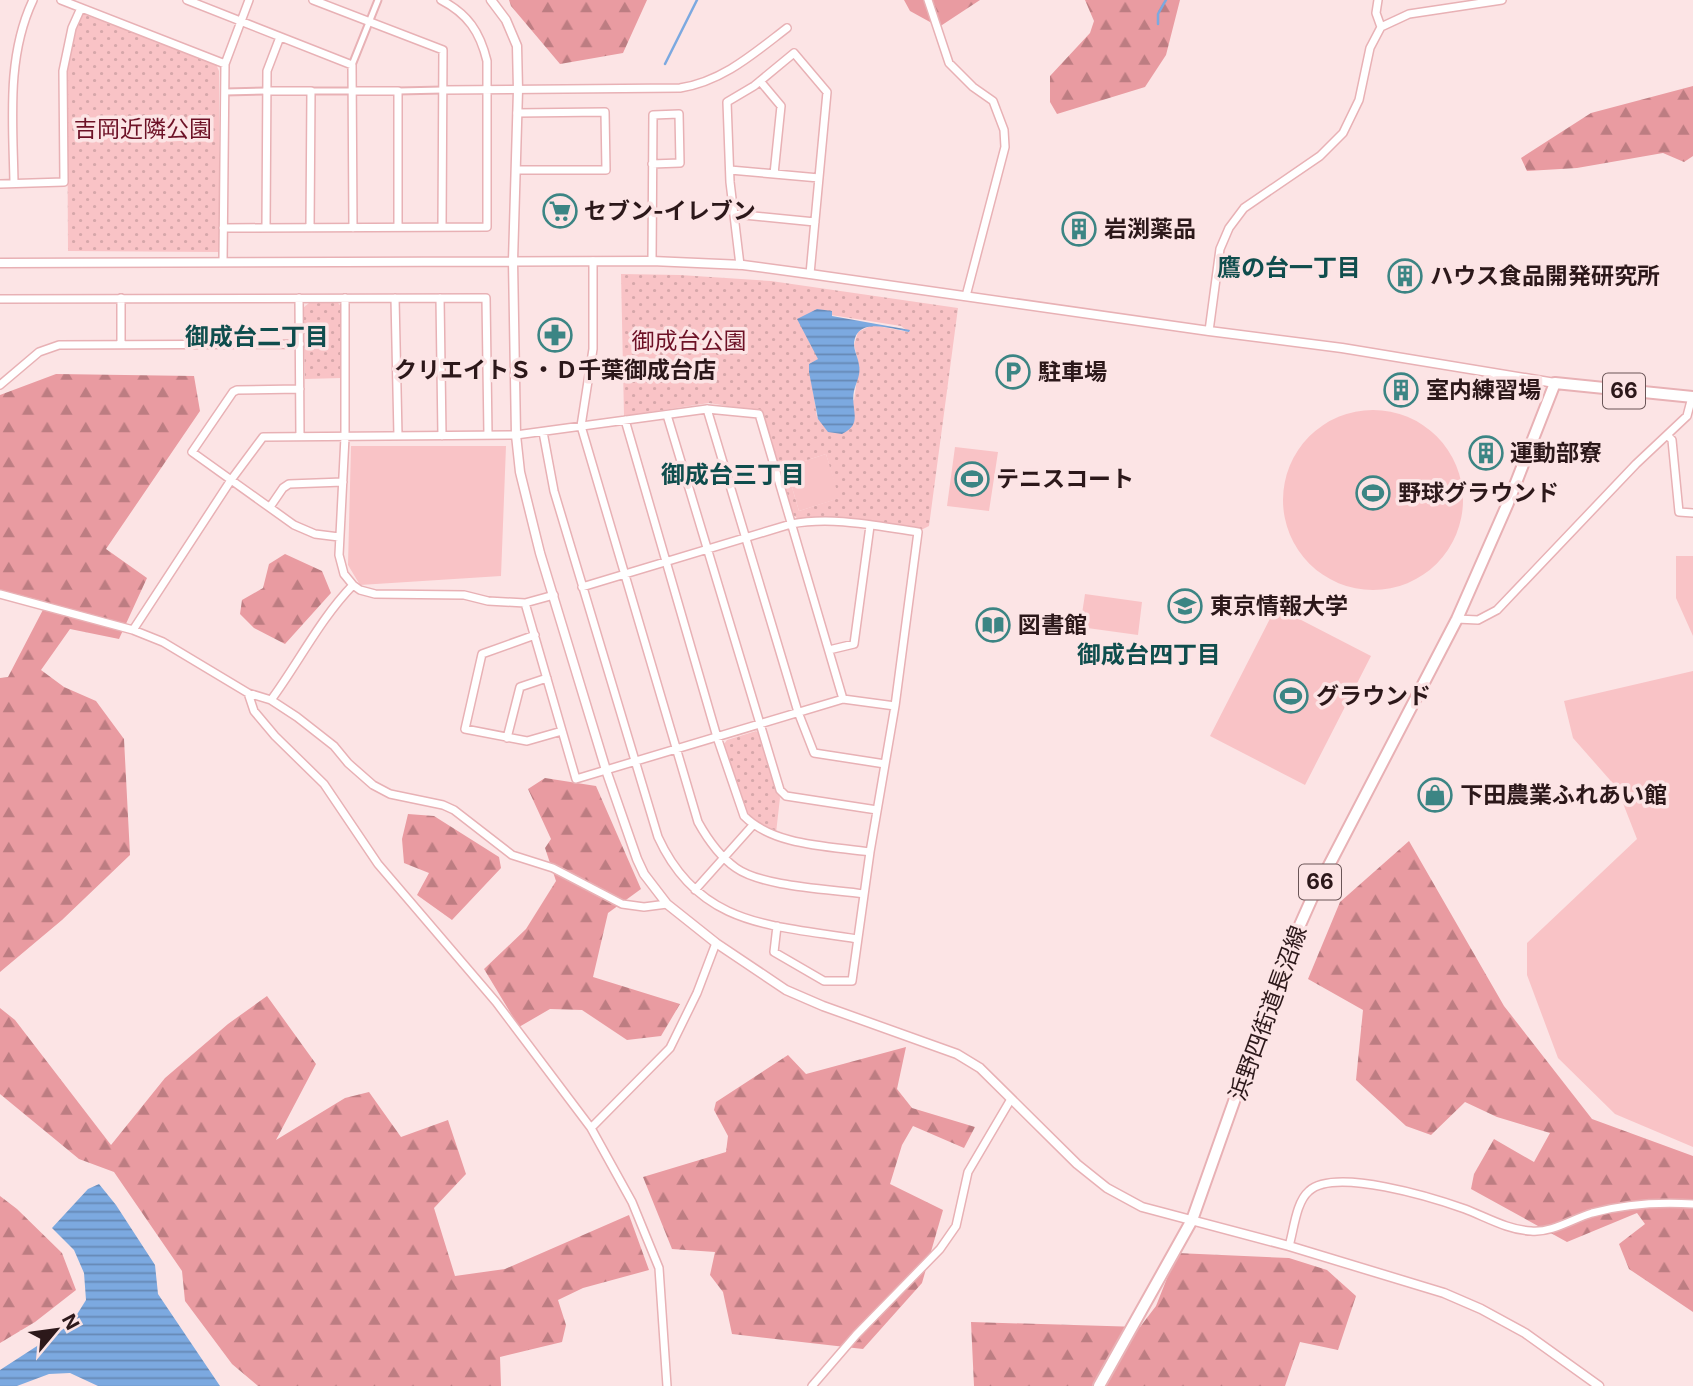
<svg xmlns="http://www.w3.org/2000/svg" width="1693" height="1386" font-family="Inter,'Noto Sans JP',sans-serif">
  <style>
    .green { fill: #f9c3c6 }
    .forest { fill: url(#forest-firs) }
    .park { fill: url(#park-dots); fill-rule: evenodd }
    .water { fill: url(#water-rules) }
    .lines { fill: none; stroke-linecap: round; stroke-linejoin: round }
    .stream { stroke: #7ca9e0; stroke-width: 2.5 }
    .pedestrian-casing { stroke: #e8b1b5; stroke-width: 9 }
    .minor-casing { stroke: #e8b1b5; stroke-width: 10 }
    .tertiary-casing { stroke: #e8b1b5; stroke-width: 11 }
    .primary-casing { stroke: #e8b1b5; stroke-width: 14 }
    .pedestrian { stroke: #fff; stroke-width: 5 }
    .minor { stroke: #fff; stroke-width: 7 }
    .tertiary { stroke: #fff; stroke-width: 8 }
    .primary { stroke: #fff; stroke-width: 10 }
    .labels { text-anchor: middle; stroke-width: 7; stroke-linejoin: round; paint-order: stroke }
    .shield { fill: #fce4e5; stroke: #6a5557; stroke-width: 2 }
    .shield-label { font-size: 21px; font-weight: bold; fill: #2c181a }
    .park-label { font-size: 23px; fill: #6d1126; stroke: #fce4e5 }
    .poi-label { font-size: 23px; font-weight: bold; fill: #2c181a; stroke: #fce4e5; text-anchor: start }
    .street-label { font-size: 23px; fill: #2c181a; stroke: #fce4e5 }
    .neighbourhood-label { font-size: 24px; font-weight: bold; fill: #0f4d4d; stroke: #fce4e5 }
  </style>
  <defs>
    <pattern id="forest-firs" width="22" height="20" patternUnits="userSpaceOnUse" patternTransform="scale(1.75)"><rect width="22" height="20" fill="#e99ba1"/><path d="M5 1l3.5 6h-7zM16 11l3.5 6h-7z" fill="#bd7d82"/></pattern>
    <pattern id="park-dots" width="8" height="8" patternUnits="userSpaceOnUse" patternTransform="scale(1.75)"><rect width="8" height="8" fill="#f9c3c6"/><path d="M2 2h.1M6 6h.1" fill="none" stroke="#d6a7aa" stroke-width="1.8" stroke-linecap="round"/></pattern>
    <pattern id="water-rules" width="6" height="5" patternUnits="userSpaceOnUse" patternTransform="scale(1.75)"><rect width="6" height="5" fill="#7ca9e0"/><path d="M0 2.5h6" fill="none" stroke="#6689b5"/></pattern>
  </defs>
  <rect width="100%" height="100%" fill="#fce4e5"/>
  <path class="green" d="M1283 500a90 90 0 1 1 180 0a90 90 0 1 1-180 0Z
    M351 446H506L501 576 360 585 348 565Z
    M955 447 998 452 989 511 947 506Z
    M826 454 840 498 799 511 786 467Z
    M1676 556H1693V636L1676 598Z
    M1085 594 1142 602 1138 635 1080 627Z
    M1276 607 1371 656 1305 785 1210 736Z
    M1693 671V1147L1615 1114 1558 1058 1527 975V943L1637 839 1617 788 1573 738 1564 701Z"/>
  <path class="forest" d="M509 0H647L623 53 560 64 511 6Z
    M904 0H980L939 27 910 11Z
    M1085 0H1180L1166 55 1145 87 1057 114 1050 102V76L1090 33 1094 21Z
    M1693 86V156L1684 162 1663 153 1577 168 1527 171 1521 158 1591 113Z
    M56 374 194 376 200 411 106 549 147 578 119 639 70 629 41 670 64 687 96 701 124 739 130 855 62 920 0 972V678L8 677 47 602 0 590V395Z
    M285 554 322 571 331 593 285 644 254 628 240 614 242 600 263 588 269 564Z
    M545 778 596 786 641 889 608 913 593 977 680 1004 661 1036 627 1040 582 1010 550 1009 519 1027 484 969 526 929 556 881 545 848 551 839 528 789Z
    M408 814 434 816 499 857 501 868 452 920 417 895 429 873 404 863 402 839Z
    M1409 841 1504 1006 1592 1119 1693 1156V1312L1629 1269 1619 1244 1645 1224 1637 1213 1567 1242 1471 1189 1474 1174 1494 1139 1534 1162 1550 1133 1497 1117 1465 1102 1431 1135 1406 1126 1356 1080 1363 1010 1308 979 1340 902Z
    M267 996 316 1064 276 1140 345 1098 369 1092 401 1137 448 1120 466 1174 434 1208 455 1276 505 1269 629 1215 649 1270 583 1288 558 1300 566 1325 562 1342 500 1357 501 1386H258L232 1364 185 1301 182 1271 114 1172 79 1159 0 1094V1008L15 1020 111 1145 165 1078 228 1024Z
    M906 1047 897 1089 912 1108 975 1127 964 1148 913 1126 902 1145 890 1184 943 1210 922 1283 863 1349 732 1334 723 1292 710 1275 715 1252 672 1249 643 1177 726 1152 728 1136 714 1110 716 1102 788 1055 806 1074Z
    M0 1196 17 1209 62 1253 76 1290 35 1322 0 1343Z
    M1177 1253 1289 1258 1327 1270 1356 1296 1338 1350 1300 1342 1285 1386H974L971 1322 1140 1327 1156 1306Z"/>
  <path class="park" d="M83 14 216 64 219 71V252L68 251 67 71 75 32Z
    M621 274 680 275 771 281 958 308 929 526 921 530 860 522 798 519 793 515 763 412 709 403 624 416ZM831 315 901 326 909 332 872 325 858 332 854 345 859 365 854 400 817 417 809 364 819 359ZM826 454 839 498 799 511 786 467Z
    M337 302 341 306 342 378 305 379 303 308 309 303Z
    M756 731 760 734 780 798 776 833C737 826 732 775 724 744L727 740Z"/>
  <path class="water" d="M817 309 832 311V316L910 330 909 332C892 329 856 316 854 344 854 351 858 357 859 365 861 375 856 382 854 391 850 409 864 424 842 434L828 432 818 419 809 372V364L818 359 797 319Z
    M99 1184 116 1205 155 1265 158 1294 220 1386H98L70 1373 49 1374 17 1386H0V1370L71 1324 86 1300 84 1273 74 1250 52 1228 88 1189Z"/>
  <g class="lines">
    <path class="stream" d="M1158 24V14L1166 0
      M665 64 697 0"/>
    <defs>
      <path id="pedestrian" d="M352 65 378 0
        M311 91H352
        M398 91 443 90
        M225 92 266 91"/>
      <path id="minor" d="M61 0 225 64
        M187 0 352 65 353 228
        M313 0 443 50 442 227
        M928 0 949 63 973 87 993 101 1004 130 1005 147 966 296
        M1378 0 1376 13 1381 27
        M760 81 781 106 774 174
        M443 90 680 88C723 81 753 54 787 28
        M266 91H311L310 228
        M352 91H398V227
        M516 170H606L605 112 517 113
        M730 170 819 178
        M14 183C13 122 6 57 33 0
        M0 184 64 182 63 71 72 28 81 8
        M734 214 815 222
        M223 228 487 227V61C480 32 468 14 441 0
        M266 228 267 71 280 37
        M593 261V349L581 426 698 822C708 840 719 856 736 868 763 887 830 889 864 894
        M652 261 653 115 679 114 680 163 652 164
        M223 262 225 64 249 0
        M740 265 730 182 727 102 754 86 794 53 827 92 810 274
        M299 298 300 436
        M345 298V437L339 555 344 574 353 585 360 590 375 594 464 595 488 601 525 603 554 595
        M395 298 398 436
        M440 298 442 436
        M0 299 486 298 488 435
        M1209 331 1220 249 1229 228 1244 208 1320 156 1343 133 1359 100 1370 48 1381 27 1409 14 1502 0
        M121 344V298
        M0 385 39 352 59 345 300 344
        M300 389 237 390 233 392 192 452 294 525 315 534 339 537
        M707 409 798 712 814 753 885 764
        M667 415 780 790 786 796 877 810
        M625 420 717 737 744 816C774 846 829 846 870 852
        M543 432 554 491 658 837C699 927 772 925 857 939
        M1667 435 1672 440 1679 512 1693 513
        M270 507 283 488 289 484 343 482
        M582 587 791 524C833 516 876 526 918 532L895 706 870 852 852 981H824L774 952 777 926
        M0 594 133 630 163 642 248 693 271 700 297 717 334 746 348 763 373 785 390 794 443 805 454 810 512 855 553 868 622 904 644 907 667 904
        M525 603 576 779 843 699 895 706
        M1457 619 1478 620 1497 610 1636 464 1687 416 1692 397
        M133 630 231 480 263 437 516 435 707 409 759 414 843 699
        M535 635 482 654 465 729 527 741 562 731
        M829 650 854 644 870 526
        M248 693 254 711 275 736 324 784 378 864 496 1002 591 1128 632 1202 659 1268 667 1386
        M271 700C299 662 320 619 353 585
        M507 738 520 687 547 678
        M695 890 753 825
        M591 1128 670 1048 697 993 716 943
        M1289 1246C1294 1229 1296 1202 1309 1191 1335 1167 1434 1198 1465 1209 1486 1217 1508 1230 1531 1231 1552 1233 1572 1219 1592 1213 1625 1204 1659 1202 1693 1204
        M812 1386 856 1335 940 1249 956 1226 968 1172 1011 1099"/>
      <path id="tertiary" d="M491 0 506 20 517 46 518 90 513 261 516 435 520 472 540 553 606 770 637 859 644 874 667 904 716 943 786 990 823 1006 957 1054 980 1068 1077 1164 1107 1188 1142 1207 1289 1246 1444 1293 1481 1309 1525 1333 1599 1386
        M0 263 652 261 743 265 810 274 1209 331 1342 348 1555 383"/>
      <path id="primary" d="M1099 1386 1192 1220 1283 963 1312 898 1457 619 1508 503 1555 383 1693 397"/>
    </defs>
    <use href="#pedestrian" class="pedestrian-casing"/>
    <use href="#minor" class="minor-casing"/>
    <use href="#tertiary" class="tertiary-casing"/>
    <use href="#primary" class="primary-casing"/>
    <use href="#pedestrian" class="pedestrian"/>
    <use href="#minor" class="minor"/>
    <use href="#tertiary" class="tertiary"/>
    <use href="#primary" class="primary"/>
  </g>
  <defs>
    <symbol id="supermarket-ring" viewBox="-11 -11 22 22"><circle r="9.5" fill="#fce4e5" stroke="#3c8584" stroke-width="1.5"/><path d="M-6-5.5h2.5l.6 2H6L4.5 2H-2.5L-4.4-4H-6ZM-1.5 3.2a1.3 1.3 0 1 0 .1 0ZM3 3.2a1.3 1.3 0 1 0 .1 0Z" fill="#3c8584"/></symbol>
    <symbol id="building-ring" viewBox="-11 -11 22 22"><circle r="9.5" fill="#fce4e5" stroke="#3c8584" stroke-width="1.5"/><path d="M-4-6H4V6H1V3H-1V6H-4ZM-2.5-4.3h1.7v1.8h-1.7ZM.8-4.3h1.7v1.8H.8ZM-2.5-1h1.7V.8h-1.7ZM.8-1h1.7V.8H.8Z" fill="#3c8584"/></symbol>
    <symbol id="pharmacy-ring" viewBox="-11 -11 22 22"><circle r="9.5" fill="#fce4e5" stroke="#3c8584" stroke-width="1.5"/><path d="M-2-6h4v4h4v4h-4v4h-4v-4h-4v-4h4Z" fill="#3c8584"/></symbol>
    <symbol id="parking-ring" viewBox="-11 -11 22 22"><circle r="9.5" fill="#fce4e5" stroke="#3c8584" stroke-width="1.5"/><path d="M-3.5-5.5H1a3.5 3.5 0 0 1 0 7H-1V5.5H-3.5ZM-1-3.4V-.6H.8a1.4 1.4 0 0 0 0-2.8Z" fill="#3c8584"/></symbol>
    <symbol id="stadium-ring" viewBox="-11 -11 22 22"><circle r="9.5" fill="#fce4e5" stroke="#3c8584" stroke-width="1.5"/><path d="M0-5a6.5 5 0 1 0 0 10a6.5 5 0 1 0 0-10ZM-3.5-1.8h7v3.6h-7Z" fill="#3c8584"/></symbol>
    <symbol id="university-ring" viewBox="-11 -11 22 22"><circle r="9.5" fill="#fce4e5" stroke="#3c8584" stroke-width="1.5"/><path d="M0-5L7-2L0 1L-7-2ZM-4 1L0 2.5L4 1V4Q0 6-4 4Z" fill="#3c8584"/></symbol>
    <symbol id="library-ring" viewBox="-11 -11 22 22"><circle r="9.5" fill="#fce4e5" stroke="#3c8584" stroke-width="1.5"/><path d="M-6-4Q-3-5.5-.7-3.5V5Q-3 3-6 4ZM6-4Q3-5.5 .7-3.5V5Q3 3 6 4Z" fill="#3c8584"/></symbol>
    <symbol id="shop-ring" viewBox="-11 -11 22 22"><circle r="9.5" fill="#fce4e5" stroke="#3c8584" stroke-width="1.5"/><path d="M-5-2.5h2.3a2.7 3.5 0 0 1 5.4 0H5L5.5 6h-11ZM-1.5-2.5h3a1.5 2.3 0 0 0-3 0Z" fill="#3c8584"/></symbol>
  </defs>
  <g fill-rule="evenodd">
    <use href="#supermarket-ring" x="541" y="192" width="38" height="38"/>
    <use href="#building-ring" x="1060" y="210" width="38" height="38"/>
    <use href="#building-ring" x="1386" y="257" width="38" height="38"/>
    <use href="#pharmacy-ring" x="536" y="316" width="38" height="38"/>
    <use href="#parking-ring" x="994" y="353" width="38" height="38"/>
    <use href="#building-ring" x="1382" y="371" width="38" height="38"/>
    <use href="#building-ring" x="1467" y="434" width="38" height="38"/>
    <use href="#stadium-ring" x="953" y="460" width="38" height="38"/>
    <use href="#stadium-ring" x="1354" y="474" width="38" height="38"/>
    <use href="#university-ring" x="1166" y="587" width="38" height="38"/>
    <use href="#library-ring" x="974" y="606" width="38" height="38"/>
    <use href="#stadium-ring" x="1272" y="677" width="38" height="38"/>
    <use href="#shop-ring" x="1416" y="776" width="38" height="38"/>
  </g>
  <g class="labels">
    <g class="shield">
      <rect x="1603" y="373.5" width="42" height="35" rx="5"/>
      <rect x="1299" y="864.5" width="42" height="35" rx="5"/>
    </g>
    <g class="shield-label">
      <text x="1624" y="398">66</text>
      <text x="1320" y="889">66</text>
    </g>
    <g class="park-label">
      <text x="143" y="137">吉岡近隣公園</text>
      <text x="689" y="349">御成台公園</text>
    </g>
    <g class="poi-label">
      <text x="584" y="219">セブン-イレブン</text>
      <text x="1104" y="237">岩渕薬品</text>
      <text x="1430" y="284">ハウス食品開発研究所</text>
      <text x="555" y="378" text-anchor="middle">クリエイトＳ・Ｄ千葉御成台店</text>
      <text x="1038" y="380">駐車場</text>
      <text x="1426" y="398">室内練習場</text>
      <text x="1510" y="461">運動部寮</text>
      <text x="996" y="487">テニスコート</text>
      <text x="1398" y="501">野球グラウンド</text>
      <text x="1210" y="614">東京情報大学</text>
      <text x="1018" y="633">図書館</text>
      <text x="1316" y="704">グラウンド</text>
      <text x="1460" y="803">下田農業ふれあい館</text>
    </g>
    <g class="street-label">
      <text transform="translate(1268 1013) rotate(-70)" y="8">浜野四街道長沼線</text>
    </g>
    <g class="neighbourhood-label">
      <text x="1289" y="276">鷹の台一丁目</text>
      <text x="257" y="345">御成台二丁目</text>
      <text x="733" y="483">御成台三丁目</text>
      <text x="1149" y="663">御成台四丁目</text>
    </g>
  </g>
  <g transform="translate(56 1330) rotate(61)" stroke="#fce4e5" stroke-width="5" paint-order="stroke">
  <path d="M0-5L12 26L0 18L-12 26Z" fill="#2c181a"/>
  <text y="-10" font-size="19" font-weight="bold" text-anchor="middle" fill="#2c181a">N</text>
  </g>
</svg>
